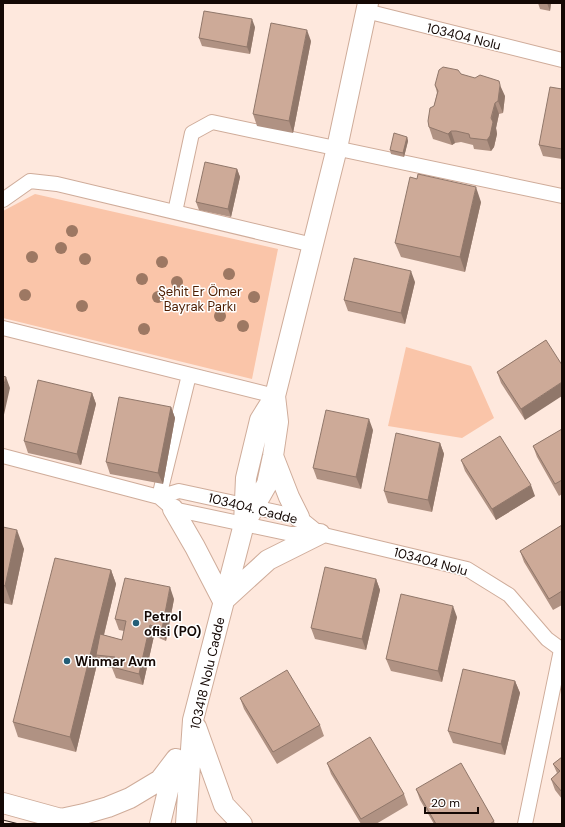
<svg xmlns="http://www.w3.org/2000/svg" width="565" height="827" font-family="'DM Sans',sans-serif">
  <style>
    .green { fill: #fac5a9 }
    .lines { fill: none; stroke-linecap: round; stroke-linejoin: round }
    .street-casing { stroke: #cfac9a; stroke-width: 16 }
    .secondary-casing { stroke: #cfac9a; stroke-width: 22 }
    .street { stroke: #fff; stroke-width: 14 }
    .secondary { stroke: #fff; stroke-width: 20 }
    .tram { stroke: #31241f; stroke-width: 1 }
    .tree { fill: #9d7863 }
    .wall { fill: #b09283 }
    .shaded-wall { fill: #90776a }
    .building { fill: #cdaa98; stroke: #90776a }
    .poi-dot { fill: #235e77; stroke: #fff; stroke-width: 1.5 }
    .labels { text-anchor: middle; stroke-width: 3; stroke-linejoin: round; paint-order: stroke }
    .street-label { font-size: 13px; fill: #140804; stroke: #fff }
    .park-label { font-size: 13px; fill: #4d1d00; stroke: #fff }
    .poi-label { font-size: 13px; font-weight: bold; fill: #140804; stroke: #fff; text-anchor: start }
  </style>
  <rect width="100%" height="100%" fill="#fee8dd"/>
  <path class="green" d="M35 194 278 249 252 379 3 318V211Z
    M406 347 471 366 494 418 462 438 388 426Z"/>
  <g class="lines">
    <defs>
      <path id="street" d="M366 11 562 60
        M3 200 30 181 57 184 313 245
        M175 212 192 133 212 122 562 196
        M3 328 275 396
        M3 456 159 497 173 509 291 534H320L467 569 509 595 547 639 562 650
        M159 497 179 491 299 517 320 534
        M159 497 189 375
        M525 824 561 650"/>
      <path id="secondary" d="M273 456 289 497 299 517
        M173 509 195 547 223 601 268 560 320 534
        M245 523 267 484 273 456 278 422 275 396
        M196 727 224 805 242 824
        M3 803 61 819 73 821
        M61 819 84 814 108 807 130 798 160 780 176 759
        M160 824 174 766
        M186 824 193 720 244 524 246 478 260 420 275 396 337 148 368 3"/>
    </defs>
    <use href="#street" class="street-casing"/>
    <use href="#secondary" class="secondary-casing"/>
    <use href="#street" class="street"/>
    <use href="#secondary" class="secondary"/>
    <path class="tram" d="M3 820 19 824"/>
  </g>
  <g class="tree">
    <circle cx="72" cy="231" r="6"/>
    <circle cx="61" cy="248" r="6"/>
    <circle cx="32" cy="257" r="6"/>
    <circle cx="85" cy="259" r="6"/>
    <circle cx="162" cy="262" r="6"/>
    <circle cx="229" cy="274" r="6"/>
    <circle cx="142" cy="279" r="6"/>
    <circle cx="177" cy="282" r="6"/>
    <circle cx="25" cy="295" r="6"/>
    <circle cx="158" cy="297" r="6"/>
    <circle cx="254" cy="297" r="6"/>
    <circle cx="82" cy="306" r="6"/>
    <circle cx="220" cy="316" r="6"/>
    <circle cx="243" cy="326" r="6"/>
    <circle cx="144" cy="329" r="6"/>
  </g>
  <path class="wall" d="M538 3H551L550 11 540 9Z
    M255 27 250 54 202 46 199 38Z
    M311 41 293 133 257 126 253 114Z
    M461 74 505 96 503 113 499 114 496 128 497 134 494 147 491 151 474 149 473 145 461 142 455 143 452 145 433 139 429 127 437 93 435 85Z
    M562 89V159L543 156 539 145Z
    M407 137 408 141 404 157 391 154 390 150Z
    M237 169 240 177 231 217 199 210 196 202Z
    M481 202 465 272 401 257 395 243Z
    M415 282 405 324 348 311 344 300Z
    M546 340 525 420 501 383 497 372Z
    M92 393 96 404 81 465 28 453 24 441Z
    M171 407 175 418 163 484 110 474 106 462Z
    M562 429V494L559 496 537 457 533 446Z
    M373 430 361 489 317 479 313 468Z
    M440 443 444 454 432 512 388 503 384 491Z
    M461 460 535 496 496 520 465 471Z
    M562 525V605L553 610 524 562 520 551Z
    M3 527 24 549 12 605 3 603Z
    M111 570 116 584 104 635 122 640 124 631 119 630 115 619 174 599 166 641 154 636 143 685 116 678 112 668 100 666 98 660 76 752 18 737 13 722Z
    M376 579 380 590 366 650 315 639 311 628Z
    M457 617 442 682 391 671 386 659Z
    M515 681 520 693 505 755 453 743 448 731Z
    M240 698 320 725 324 736 277 764 244 709Z
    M562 757V799L555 790 551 779 557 773 553 764Z
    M327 763 404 794 408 805 376 824H361L331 774Z
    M416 789 494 821 495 824H434L420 800Z"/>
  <path class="shaded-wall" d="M547 3H551L550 11Z
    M252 19 255 27 250 54 247 47Z
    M307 30 311 41 293 133 289 121Z
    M500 85 505 96 503 113 498 101Z
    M495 103 499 114 496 128 497 134 494 147 491 151 487 140Z
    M451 131 455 143 452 145 448 134Z
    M407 137 408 141 404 157 403 153Z
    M237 169 240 177 231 217 228 209Z
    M476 187 481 202 465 272 460 257Z
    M411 271 415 282 405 324 401 313Z
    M6 377 10 388 3 419V388Z
    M562 382V396L525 420 521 409Z
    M92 393 96 404 81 465 77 454Z
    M171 407 175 418 163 484 158 473Z
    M369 419 373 430 361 489 356 477Z
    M440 443 444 454 432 512 428 500Z
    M531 485 535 496 496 520 492 509Z
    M17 530 24 549 12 605 5 586Z
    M111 570 116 584 99 655H96L98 660 76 752 70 737Z
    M376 579 380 590 366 650 362 639Z
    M170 587 174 599 166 641 162 629Z
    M453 606 457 617 442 682 438 671Z
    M150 625 154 636 143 685 139 674Z
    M515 681 520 693 505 755 501 744Z"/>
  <path class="building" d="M204 11 252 19 247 47 199 38Z
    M271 23 307 30 289 121 253 114Z
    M443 67 458 70 461 74 475 78 480 75 499 81 500 85 498 101 495 103 491 118 493 122 490 136 487 140 470 138 469 134 456 131H451L448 134 429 127 428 121 430 108 434 106 438 91 435 85 439 70Z
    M550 87 562 89V149L539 145Z
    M394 133 407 137 403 153 390 150Z
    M205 162 237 169 228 209 196 202Z
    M418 174 476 187 460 257 395 243 410 177 417 179Z
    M354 258 411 271 401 313 344 300Z
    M546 340 562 365V382L521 409 497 372Z
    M3 376 6 377 3 388Z
    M38 380 92 393 77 454 24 441Z
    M119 397 171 407 158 473 106 462Z
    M326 410 369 419 356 477 313 468Z
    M562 429V480L555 484 533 446Z
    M396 433 440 443 428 500 384 491Z
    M500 436 531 485 492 509 461 460Z
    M562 525V591L549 599 520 551Z
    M3 527 17 530 5 586 3 585Z
    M55 558 111 570 70 737 13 722Z
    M325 567 376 579 362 639 311 628Z
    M125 578 170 587 162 629 150 625 139 674 112 667 115 657 96 655 100 634 122 640 126 621 115 619Z
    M401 594 453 606 438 671 386 659Z
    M463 669 515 681 501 744 448 731Z
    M287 670 320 725 273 752 240 698Z
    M370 737 404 794 361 819 327 763Z
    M562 757V792L551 779 560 771 553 764Z
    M461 763 494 821 490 824H436L416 789Z"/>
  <g class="poi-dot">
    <circle cx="136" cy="623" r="4"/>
    <circle cx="67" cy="661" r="4"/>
  </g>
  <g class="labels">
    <g class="street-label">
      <text transform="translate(464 36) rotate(14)" y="5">103404 Nolu</text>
      <text transform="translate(253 508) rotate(14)" y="5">103404. Cadde</text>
      <text transform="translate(431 561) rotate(15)" y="5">103404 Nolu</text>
      <text transform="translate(207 673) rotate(-77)" y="5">103418 Nolu Cadde</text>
    </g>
    <g class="park-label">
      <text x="200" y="296">Şehit Er Ömer<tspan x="200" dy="15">Bayrak Parkı</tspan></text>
    </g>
    <g class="poi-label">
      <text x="144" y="621">Petrol<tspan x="144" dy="15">ofisi (PO)</tspan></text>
      <text x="75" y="666">Winmar Avm</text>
    </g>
  </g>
  <rect width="565" height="827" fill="none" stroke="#140804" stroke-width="8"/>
  <path d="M425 807v6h53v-6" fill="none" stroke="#140804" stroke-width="2"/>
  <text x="431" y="807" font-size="12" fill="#140804" stroke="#ffffff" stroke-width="3" paint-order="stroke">20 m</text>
</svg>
